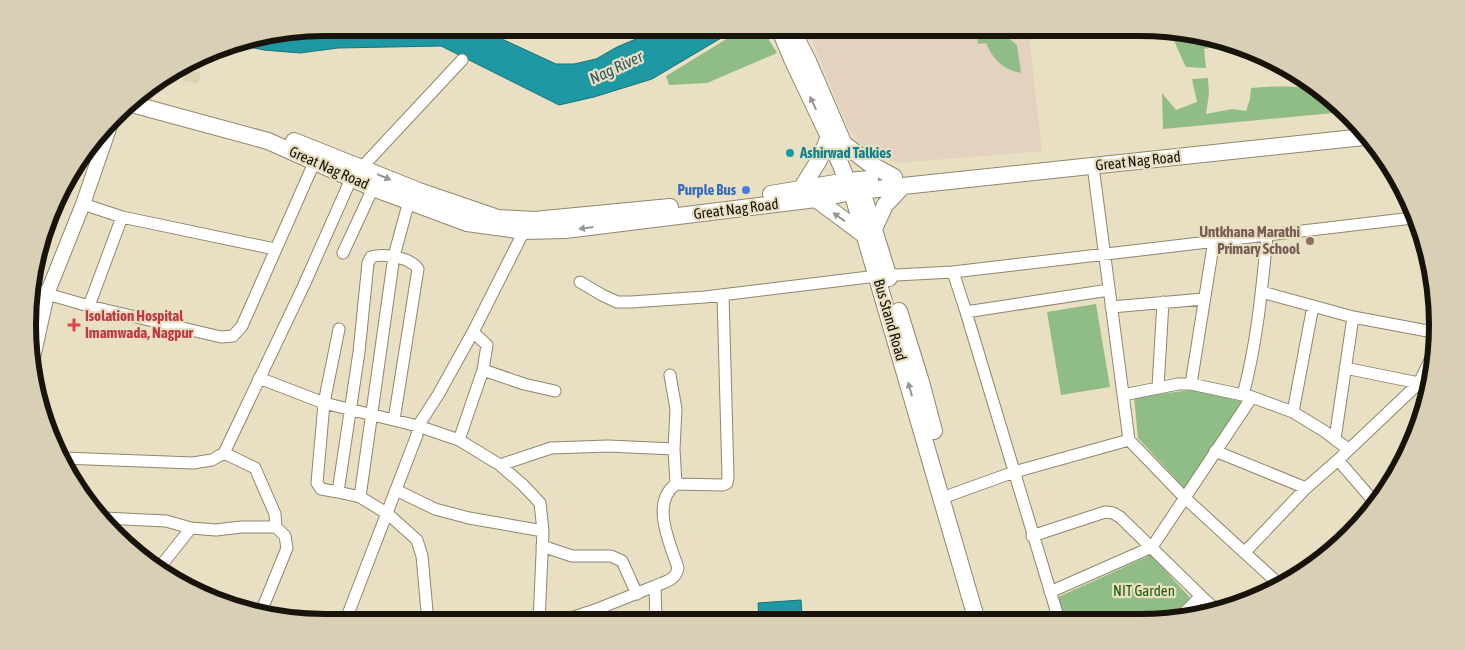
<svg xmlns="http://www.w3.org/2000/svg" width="1465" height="650" font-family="'Asap Condensed',sans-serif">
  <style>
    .commercial { fill: #e4d2c1 }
    .built { fill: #dfd3b1 }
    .green { fill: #90bc85 }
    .water { fill: #1e99a4; stroke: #1c7176 }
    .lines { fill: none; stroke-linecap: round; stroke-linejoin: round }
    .minor-casing { stroke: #8f866d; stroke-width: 13 }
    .tertiary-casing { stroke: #8f866d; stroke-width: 16 }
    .secondary-casing { stroke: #8f866d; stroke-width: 18 }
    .minor { stroke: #fff; stroke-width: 11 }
    .tertiary { stroke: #fff; stroke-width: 14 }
    .secondary { stroke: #fff; stroke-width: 16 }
    .oneway { fill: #979591 }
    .culture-dot { fill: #0f9aa8; stroke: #e9dfc3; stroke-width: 2 }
    .shop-dot { fill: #3f7fe0; stroke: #e9dfc3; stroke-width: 2 }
    .education-dot { fill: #8d6e63; stroke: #e9dfc3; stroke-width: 2 }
    .health-dot { fill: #e0444e; stroke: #e9dfc3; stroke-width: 2 }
    .labels { text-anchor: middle; stroke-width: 4.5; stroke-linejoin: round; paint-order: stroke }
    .culture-label { font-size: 15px; font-weight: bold; fill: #0d838f; stroke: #e9dfc3; text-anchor: start }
    .street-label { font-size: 15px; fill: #18140b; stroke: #e9dfc3 }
    .shop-label { font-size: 15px; font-weight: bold; fill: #366cbe; stroke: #e9dfc3; text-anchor: end }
    .education-label { font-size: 15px; font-weight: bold; fill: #785e54; stroke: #e9dfc3; text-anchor: end }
    .health-label { font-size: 15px; font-weight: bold; fill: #be3a42; stroke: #e9dfc3; text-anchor: start }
    .park-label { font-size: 15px; fill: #205f06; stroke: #e9dfc3 }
    .water-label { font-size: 16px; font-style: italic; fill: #2b5b60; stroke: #e9dfc3 }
    .rim { fill: none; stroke: #18140b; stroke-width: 6 }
  </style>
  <rect width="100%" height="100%" fill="#e9dfc3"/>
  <path class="commercial" d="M807 28H1028L1042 151 897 163 876 156 857 141 846 124Z
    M961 612 963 621H853L960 612Z"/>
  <path class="built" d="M185 70 201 73 198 84 183 81Z"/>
  <path class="green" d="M748 28H762L777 53 707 83 669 85 666 76 733 35Z
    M975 28H996L1017 45 1021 73C1004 70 993 60 986 43L978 44Z
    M1169 32 1225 42V45L1204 49 1206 68 1186 67C1180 56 1176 42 1169 32Z
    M1208 78 1209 94 1206 114 1232 109 1246 111 1250 99 1251 88C1285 86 1321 81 1344 112L1163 129 1162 93 1176 110 1197 102 1192 79Z
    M1096 304 1110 387 1061 395 1047 312Z
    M1192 390 1244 402 1185 489 1138 438 1134 397Z
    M1151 555 1194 602 1175 620H1064L1056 598Z"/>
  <path class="water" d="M325 28H478L556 64H574L596 59 617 47 662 28H738L652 79 594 97 559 105 441 46 338 48 300 53 264 50 229 43Z
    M801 600 802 616 759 620 758 603Z"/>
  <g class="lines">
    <defs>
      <path id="minor" d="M1093 166 1129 440 1185 498 1280 585
        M83 204 122 217 275 249
        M343 253 373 188
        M953 272 966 312 1109 290
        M580 282 602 295 617 302H631L705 297 877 276 953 272 1413 218
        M1262 292 1353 317 1433 332
        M47 294 89 306 221 337 233 336 242 326 314 163
        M89 306 122 217
        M1111 307 1204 299
        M966 312 1059 620
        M1345 368 1419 383
        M483 370 524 384 555 391
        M670 375 676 409 674 449 676 484
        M259 378 324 403 418 426 459 440 500 465 523 485 540 503 543 531 539 622
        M1191 384 1214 240
        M1158 387 1163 302
        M1123 395 1178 384H1191L1252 397 1293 412 1324 431 1348 449
        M1243 395C1257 343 1262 289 1267 236
        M1293 412 1313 306
        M394 420 418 269C410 257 384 253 371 257L368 263 359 352 338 492 360 497 388 514 417 540 422 556 428 622
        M1335 439 1353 317
        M459 440 483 370 487 345 473 332
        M1215 451 1306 488
        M224 453 255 468 275 514 276 527
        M62 458 193 463 212 460 224 453 304 285 351 179 462 60
        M1338 460 1377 505
        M500 465 551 448 608 446 674 449
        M396 490 435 509 469 518 543 531
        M338 492 321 489 317 483 324 403 339 329
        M360 497 394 256 409 201
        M942 498 1014 472 1129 440
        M1373 500 1386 488
        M104 518 166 521 191 528 216 530 241 527H276L285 536 287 548 261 612
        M1032 536 1105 512 1113 513 1120 517 1201 596 1177 620
        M542 546 572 556H611L622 561 637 594
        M1245 552 1306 488 1338 460 1419 383 1429 362
        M1319 562 1355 527
        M160 567 191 528
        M655 586C665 582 676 580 678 568 670 543 650 503 676 484L723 485 727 483 728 477 723 295
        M1050 592 1152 547 1252 397
        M1201 596 1216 610
        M345 622 417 435 418 426 438 395 473 332 524 231
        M559 622 595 610 655 586 656 621"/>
      <path id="tertiary" d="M32 291 47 294
        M31 367 47 294 83 204 111 123"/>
      <path id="secondary" d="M779 28 792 59 829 137 852 192 977 621
        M791 28 808 61 845 147
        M128 103 268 141 373 188 467 223 524 231 565 230 816 199 852 192 903 186 1364 137
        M294 141 419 191 498 218 534 220 670 207
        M844 144 870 164 894 177
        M801 189 819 160 829 137
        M862 191 889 278
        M771 194 847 181 870 179
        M816 199 863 234
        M874 229 885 205 903 186
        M899 311 921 382 934 431"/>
    </defs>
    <use href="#minor" class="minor-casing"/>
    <use href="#tertiary" class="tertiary-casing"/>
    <use href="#secondary" class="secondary-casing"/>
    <use href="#minor" class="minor"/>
    <use href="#tertiary" class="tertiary"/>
    <use href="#secondary" class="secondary"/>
  </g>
  <defs><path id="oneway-solid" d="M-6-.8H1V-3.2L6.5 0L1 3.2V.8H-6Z" transform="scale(1.25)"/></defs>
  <g class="oneway">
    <use href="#oneway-solid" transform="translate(813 103) rotate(-115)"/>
    <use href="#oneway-solid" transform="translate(384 177) rotate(23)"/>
    <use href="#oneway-solid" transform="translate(839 217) rotate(-144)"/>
    <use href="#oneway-solid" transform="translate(586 228) rotate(173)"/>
    <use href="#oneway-solid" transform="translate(910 389) rotate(-106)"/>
  </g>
  <circle class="culture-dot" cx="790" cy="153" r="5"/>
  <circle class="shop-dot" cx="746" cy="190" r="5"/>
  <circle class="education-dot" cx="1310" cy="241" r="5"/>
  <path class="health-dot" d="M71.5 317.5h5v5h5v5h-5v5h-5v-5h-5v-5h5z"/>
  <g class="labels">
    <g class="culture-label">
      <text x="800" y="158">Ashirwad Talkies</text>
    </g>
    <g class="street-label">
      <text transform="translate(1138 161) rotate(-6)" y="5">Great Nag Road</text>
      <text transform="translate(329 168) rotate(24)" y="5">Great Nag Road</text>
      <text transform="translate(736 209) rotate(-7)" y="5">Great Nag Road</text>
      <text transform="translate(890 320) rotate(74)" y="5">Bus Stand Road</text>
    </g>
    <g class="shop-label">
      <text x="736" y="195">Purple Bus</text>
    </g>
    <g class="education-label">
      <text x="1300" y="237">Untkhana Marathi<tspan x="1300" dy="17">Primary School</tspan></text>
    </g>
    <g class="health-label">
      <text x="85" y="321">Isolation Hospital<tspan x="85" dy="17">Imamwada, Nagpur</tspan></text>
    </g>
    <g class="park-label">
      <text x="1144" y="596">NIT Garden</text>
    </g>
    <g class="water-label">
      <text transform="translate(616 67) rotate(-25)" y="6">Nag River</text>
    </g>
  </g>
  <path d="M0 0H1465V650H0ZM325 36H1140A289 289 0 0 1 1429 325V325A289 289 0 0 1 1140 614H325A289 289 0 0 1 36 325V325A289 289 0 0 1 325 36Z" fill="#d8cfb4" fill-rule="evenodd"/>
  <path class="rim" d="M325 36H1140A289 289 0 0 1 1429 325V325A289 289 0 0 1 1140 614H325A289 289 0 0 1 36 325V325A289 289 0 0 1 325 36Z"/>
</svg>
